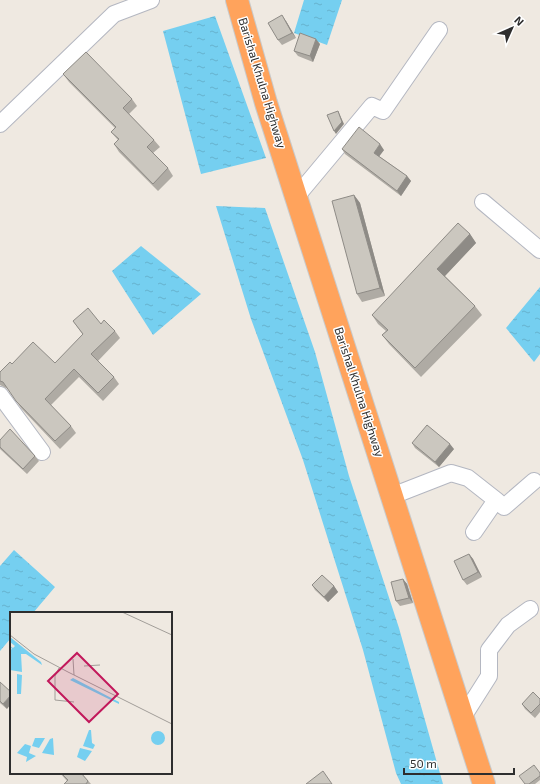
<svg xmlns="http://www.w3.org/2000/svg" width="540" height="784" font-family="'Exo 2',sans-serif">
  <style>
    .water { fill: url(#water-ripples) }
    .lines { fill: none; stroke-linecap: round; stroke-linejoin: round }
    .street-casing { stroke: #b4b7c1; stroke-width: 18 }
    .highway-casing { stroke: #c9c9c9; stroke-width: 24 }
    .street { stroke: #fff; stroke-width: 16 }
    .highway { stroke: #ffa35c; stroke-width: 22 }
    .wall { fill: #afaba4 }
    .shaded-wall { fill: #8e8b86 }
    .building { fill: #cbc7bf; stroke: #8e8b86 }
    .labels { text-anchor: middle; stroke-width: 3; stroke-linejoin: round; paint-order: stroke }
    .street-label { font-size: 12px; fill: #2e2e2e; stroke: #fff }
    .inset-road { fill: none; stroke: #a29e99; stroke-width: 1 }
    .view { fill: #c2185b; fill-opacity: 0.15; stroke: #c2185b; stroke-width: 2 }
    .inset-edge { fill: none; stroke: #2e2e2e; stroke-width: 2 }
  </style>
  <defs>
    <pattern id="water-ripples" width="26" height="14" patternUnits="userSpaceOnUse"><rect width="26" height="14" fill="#75cff0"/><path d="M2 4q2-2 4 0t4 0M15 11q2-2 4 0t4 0" fill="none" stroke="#66b2ce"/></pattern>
  </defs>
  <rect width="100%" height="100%" fill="#efe9e1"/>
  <path class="water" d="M304 0H342L327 45 294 33Z
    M215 16 266 158 201 174 163 31Z
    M216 206 265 208 315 352 349 476 399 628 443 784H401L396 773 363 650 303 460 251 319Z
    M141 246 201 294 153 335 112 271Z
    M540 287V354L534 362 506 328Z
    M14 550 55 587 33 613H11V638L0 651V566Z"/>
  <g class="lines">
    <defs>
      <path id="street" d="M0 124 114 14 151 0
        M296 197 372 106 383 111 439 30
        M483 202 540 250
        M0 395 42 452
        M392 496 451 473 468 478 496 500 474 532
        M496 500 504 507 534 481
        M463 717 489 676V650L508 625 530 609"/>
      <path id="highway" d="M237 0 266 103 484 784"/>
    </defs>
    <use href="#street" class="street-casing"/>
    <use href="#highway" class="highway-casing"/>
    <use href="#street" class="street"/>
    <use href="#highway" class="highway"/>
  </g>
  <path class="wall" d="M286 21 296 38 282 45 278 40Z
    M320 44 313 62 298 56 294 51Z
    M63 74 132 99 137 106 129 114 154 140 160 147 153 153 168 168 173 176 158 191 119 152 114 144 118 140 111 132 115 128 69 82Z
    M342 149 384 150 379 156 407 176 411 181 401 196 345 154Z
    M354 195 360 203 385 296 362 302 357 294Z
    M470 234 476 243 445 276 475 306 482 315 421 377 389 344 382 335 386 331 378 324 372 315Z
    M73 321 101 324 115 331 120 338 98 361 114 377 119 384 103 401 79 377 51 405 71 426 76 433 60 449 21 408 8 389 0 385V372L12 364 55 363 83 335Z
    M0 440 35 456 39 461 27 474 0 449Z
    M412 443 454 449 439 467 415 448Z
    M469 554 473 559 482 577 467 585 463 580Z
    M403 579 407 584 413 603 400 606 396 601Z
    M312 585 334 586 338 592 328 602 315 590Z
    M0 682 7 709 0 703Z
    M540 699V712L535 718 525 709 522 704Z
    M60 773H81L91 784H64L67 781Z
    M540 773V780L535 784H525Z"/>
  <path class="shaded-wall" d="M282 15 286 21 296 38 292 33Z
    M316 39 320 44 313 62 310 56Z
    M338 111 339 113 344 124 336 134 334 131Z
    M380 144 384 150 378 158 374 153Z
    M407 176 411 181 401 196 397 191Z
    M354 195 360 203 385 296 380 288Z
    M470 234 476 243 443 278 437 269Z
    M450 444 454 449 439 467 435 462Z
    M469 554 473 559 482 577 478 572Z
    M403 579 407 584 413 603 409 598Z
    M334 586 338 592 328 602 324 597Z
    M11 695V704L7 709 3 704Z"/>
  <path class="building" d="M282 15 292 33 278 40 268 23Z
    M300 33 316 39 310 56 294 51Z
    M86 52 132 99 123 108 154 140 147 147 168 168 153 184 114 144 119 139 111 132 116 127 63 74Z
    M338 111 342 122 334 131 327 115Z
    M359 127 380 144 374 153 407 176 397 191 342 149Z
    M354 195 380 288 357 294 332 201Z
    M458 223 470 234 437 269 475 306 415 368 382 335 388 330 372 315Z
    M88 308 101 324 104 320 115 331 91 354 114 377 98 393 74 369 45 399 71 426 55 441 16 401 3 382 0 381V372L10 362 12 364 33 342 55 363 83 334 73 321Z
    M427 425 450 444 435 462 412 443Z
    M10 429 35 456 23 469 0 447V440Z
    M469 554 478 572 463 580 454 561Z
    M322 575 334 586 324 597 312 585Z
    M403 579 409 598 396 601 391 582Z
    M0 682 11 692V695L3 704 0 701Z
    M533 692 540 699V704L531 713 522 704Z
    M534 765 540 773V776L529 784H525L519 776Z
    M323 771 332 784H306Z
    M61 773H81L88 781 86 784H64L68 780Z"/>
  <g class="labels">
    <g class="street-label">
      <text transform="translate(262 83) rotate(73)" y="4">Barishal Khulna Highway</text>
      <text transform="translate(359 392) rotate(72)" y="4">Barishal Khulna Highway</text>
    </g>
  </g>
  <g transform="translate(10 612)">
    <rect width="162" height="162" fill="#efe9e1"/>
    <path d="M0 25 31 50 32 53 16 42H11L12 60 0 58V38L2 37 0 34 3 36 5 34 0 30ZM7 62 12 63 11 82H7ZM63 66 109 90V92L60 68ZM79 118H81L82 131 85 133 83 137 73 134ZM141 126a7 7 0 1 1 14 0a7 7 0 1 1-14 0ZM25 126H35L29 136 22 134ZM43 126 44 143 32 141 40 127ZM15 132 21 134 19 141 26 144 16 150 17 145 7 141ZM70 136 82 139 75 149 67 145Z" fill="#75cff0"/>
    <path class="inset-road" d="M112 0 162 23M0 23 24 42 58 60 162 112M63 47 64 63M74 54 90 53M49 56 45 64V88L64 90"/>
    <path class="view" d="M67 41 108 82 79 110 38 69Z"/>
    <rect width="162" height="162" class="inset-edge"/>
  </g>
  <g transform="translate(512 28) rotate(45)" stroke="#ffffff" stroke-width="3" paint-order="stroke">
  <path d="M0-3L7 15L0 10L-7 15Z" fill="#2e2e2e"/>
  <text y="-6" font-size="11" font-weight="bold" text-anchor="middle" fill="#2e2e2e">N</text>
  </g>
  <path d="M404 768v6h110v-6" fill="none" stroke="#2e2e2e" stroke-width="2"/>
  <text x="410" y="768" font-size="12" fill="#2e2e2e" stroke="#ffffff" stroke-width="3" paint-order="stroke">50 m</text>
</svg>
